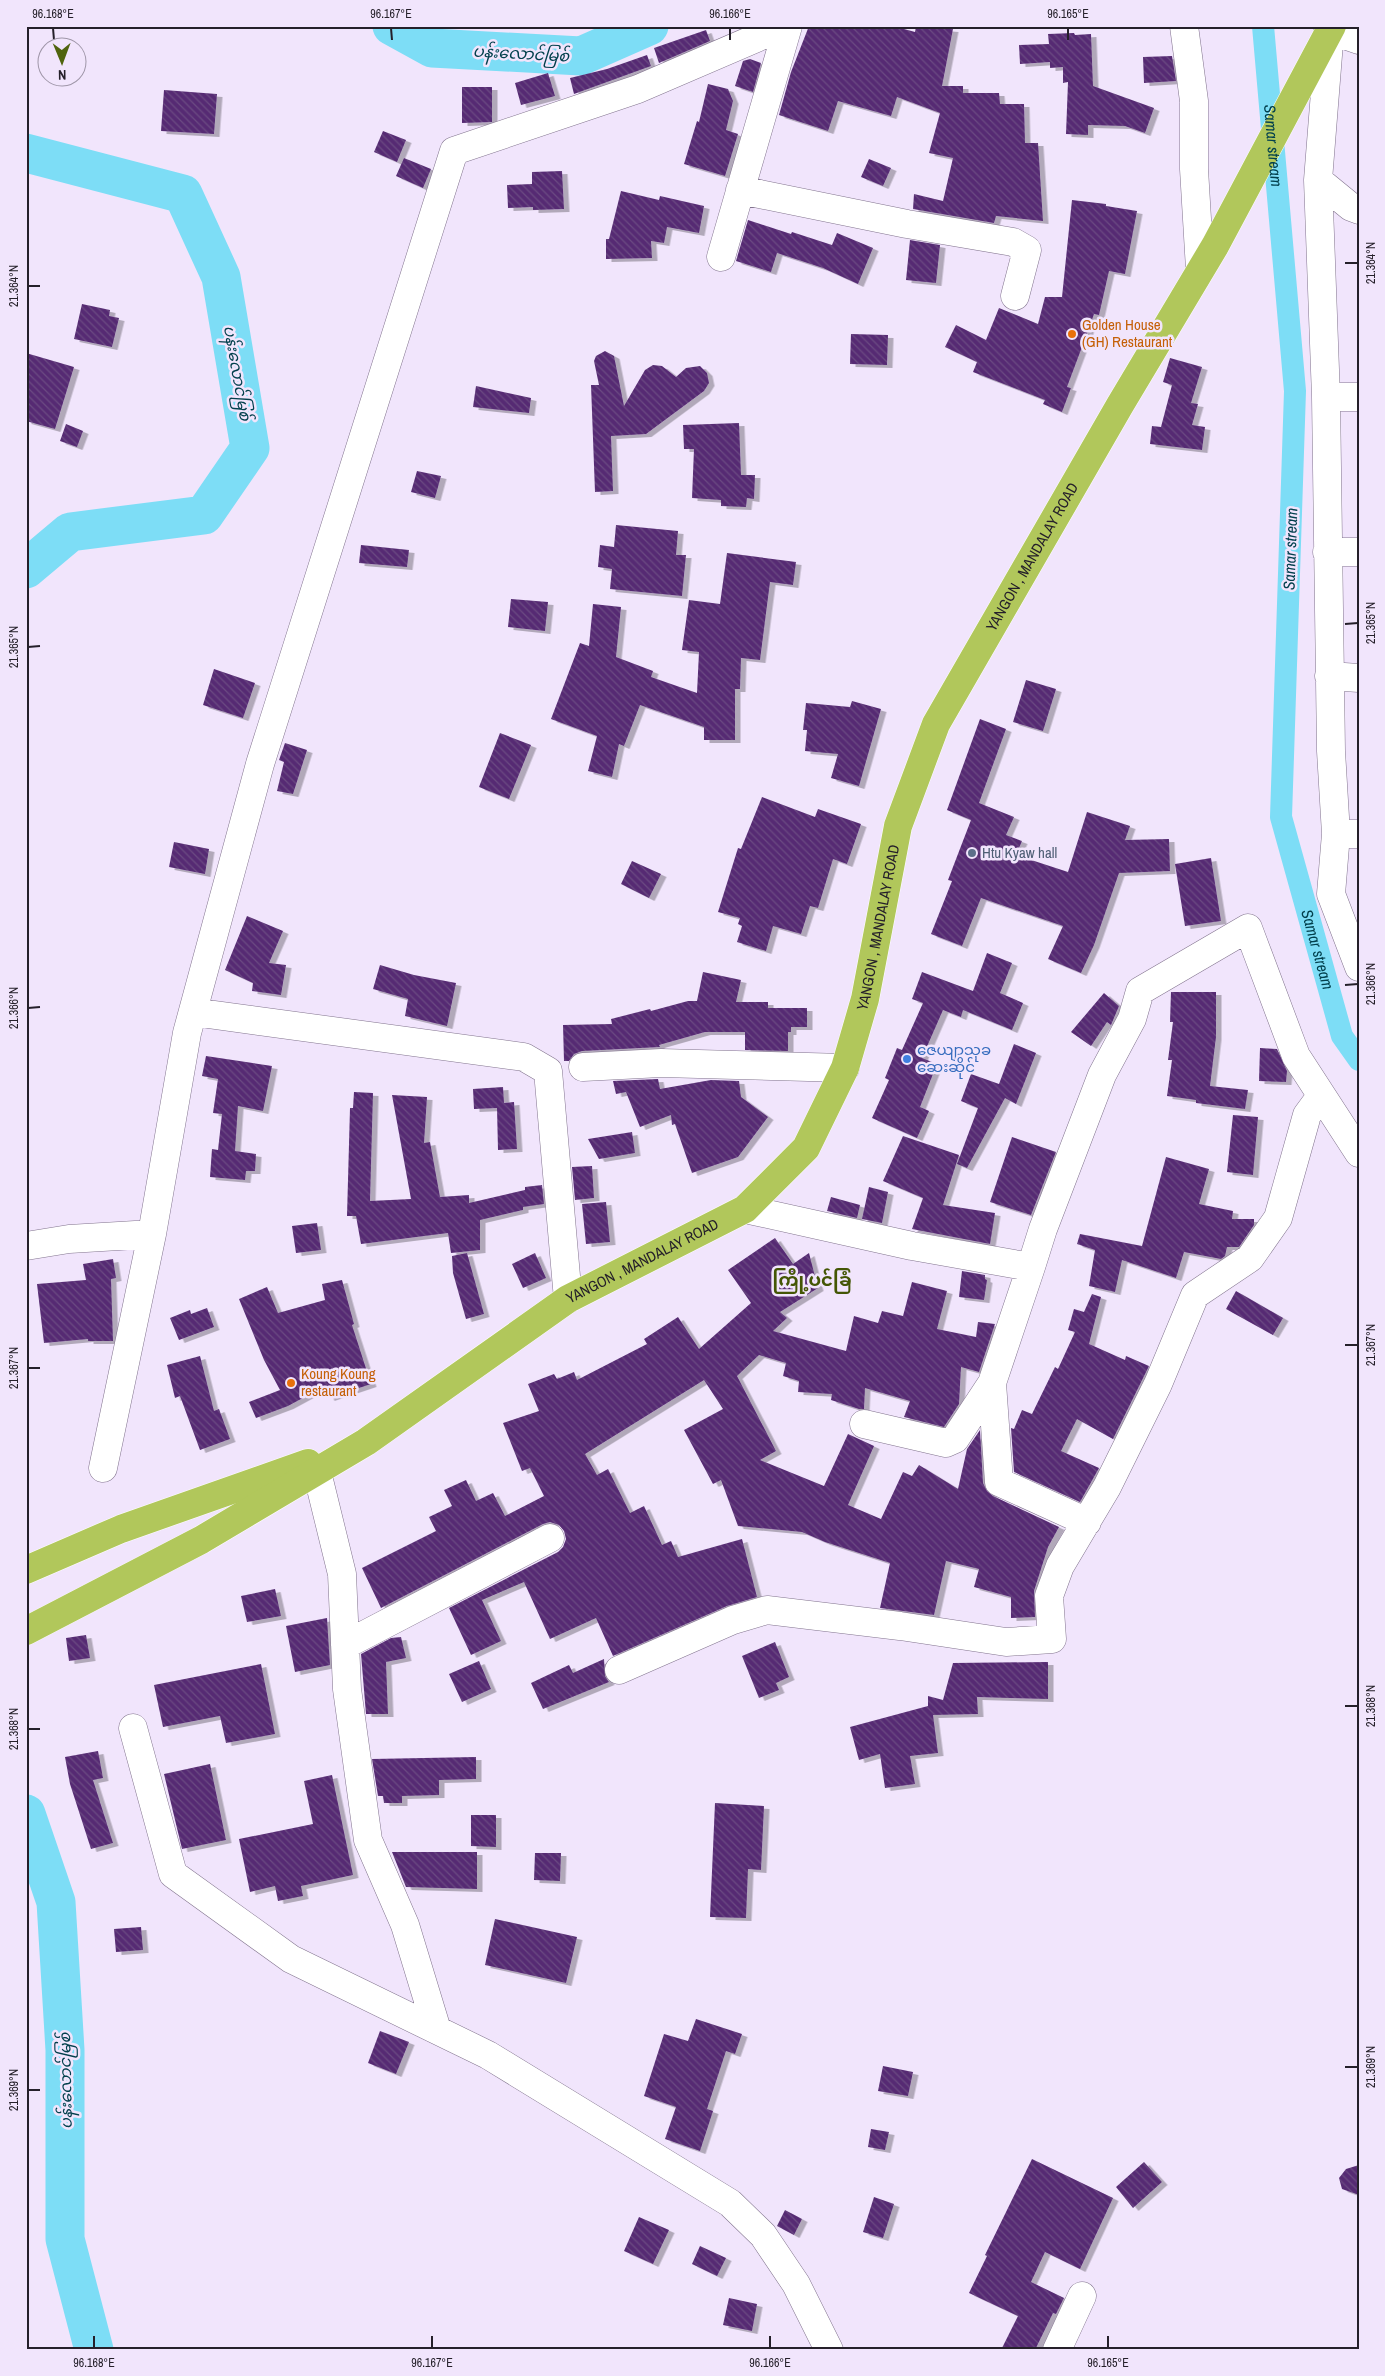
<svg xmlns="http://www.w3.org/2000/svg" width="1385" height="2376" font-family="'Archivo Narrow','Noto Sans Myanmar',sans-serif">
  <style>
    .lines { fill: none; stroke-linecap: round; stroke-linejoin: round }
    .canal { stroke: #7dddf6; stroke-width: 22 }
    .river { stroke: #7dddf6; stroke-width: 39 }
    .building { fill: url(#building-back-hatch); filter: url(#shadow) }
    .minor-casing { stroke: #82748e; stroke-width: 29 }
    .highway-casing { stroke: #fff; stroke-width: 29 }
    .minor { stroke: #fff; stroke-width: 28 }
    .highway { stroke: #b1c75b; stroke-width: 28 }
    .ticks { fill: none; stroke: #25202a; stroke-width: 2 }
    .food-dot { fill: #e8710a; stroke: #f1e5fc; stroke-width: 2 }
    .service-dot { fill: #5c6f8a; stroke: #f1e5fc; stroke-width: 2 }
    .shop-dot { fill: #3f7fe0; stroke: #f1e5fc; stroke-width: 2 }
    .labels { text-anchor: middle; stroke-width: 5; stroke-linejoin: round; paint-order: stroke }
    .food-label { font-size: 15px; fill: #c56008; stroke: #f1e5fc; text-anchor: start }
    .street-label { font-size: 15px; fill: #25202a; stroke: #f1e5fc }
    .service-label { font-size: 15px; fill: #4e5e75; stroke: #f1e5fc; text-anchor: start }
    .shop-label { font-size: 15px; fill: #366cbe; stroke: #f1e5fc; text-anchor: start }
    .water-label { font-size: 16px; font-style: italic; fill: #02404d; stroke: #f1e5fc }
    .quarter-label { font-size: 18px; font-weight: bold; fill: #445605; stroke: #f1e5fc }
    .neatline { fill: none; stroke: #25202a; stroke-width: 2 }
    .ticks-label { font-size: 12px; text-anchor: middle; fill: #25202a }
  </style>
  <defs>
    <pattern id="building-back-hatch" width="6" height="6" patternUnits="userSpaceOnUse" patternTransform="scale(1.25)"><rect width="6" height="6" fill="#562c73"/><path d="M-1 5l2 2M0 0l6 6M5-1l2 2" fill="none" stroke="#6b4982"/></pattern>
    <filter id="shadow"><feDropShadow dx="5.5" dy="3" stdDeviation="0" flood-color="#0004"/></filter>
  </defs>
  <rect width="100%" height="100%" fill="#f1e5fc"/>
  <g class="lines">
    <path class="canal" id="s1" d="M1263 26 1295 391 1281 817 1342 1036 1359 1060"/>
    <path class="river" d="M392 26 432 48 581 56 649 26
      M26 153 183 194 221 277 250 448 204 515 70 532 26 569
      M26 1814 56 1902 65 2050V2239L94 2350"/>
  </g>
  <path class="building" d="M809 26H893L915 32 916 26 953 29 942 86H963V93H999L1000 104H1024L1025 143H1038L1043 221 996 216 994 223 913 209 914 194 943 201 953 158 929 153 940 113 897 97 891 116 838 101 828 131 779 115 791 72Z
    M706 30 710 41 659 63 654 48Z
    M1074 33 1075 35 1091 34 1093 86 1154 108 1145 133 1125 126 1088 125V135L1066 134 1068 82 1063 83V67L1050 68V62L1020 64 1019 45 1049 44 1048 34Z
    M647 55 651 66 574 94 570 78 607 69Z
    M1172 56 1176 81 1144 83 1143 57Z
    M750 59 761 63 753 92 735 86 743 61Z
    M548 73 555 96 521 105 515 83Z
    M708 84 728 89 733 101 726 130 738 134 725 176 684 164 697 121 699 122Z
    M462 87H492V122L462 123Z
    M164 90 217 94 214 134 161 131Z
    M383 131 406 140 397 162 374 152Z
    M404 158 431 169 423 188 396 176Z
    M869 159 891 168 883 186 861 177Z
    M562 171 564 209 533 210V207L508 208 507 185 532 184V172Z
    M621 191 659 200 660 196 704 206 699 233 667 227 664 243 651 241 652 258 606 259V239H609Z
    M1072 200 1106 204V206L1137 211 1125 274 1109 271 1099 315 1094 314 1088 331 1067 387 1071 388 1062 412 1043 404 1045 400 973 372 977 362 945 347 956 325 986 340 999 308 1038 324 1045 297H1062Z
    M748 220 791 234 792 232 832 245 837 233 873 248 858 284 823 268 777 253 771 272 736 261Z
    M910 240 940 245 936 283 906 280Z
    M82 304 110 310 109 316 119 318 112 347 74 339Z
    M851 334 888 335 887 365 850 364Z
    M605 351 614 356 624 406 645 370 653 365 662 366 676 377 686 368 700 366 707 373 709 383 704 391 646 434 611 436 613 491 595 492 591 385H599L594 361 596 356Z
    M26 353 74 367 55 429 26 421Z
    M1170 358 1202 367 1191 403 1198 404 1192 425 1205 427 1202 450 1150 444 1152 426 1161 427 1172 385 1163 382Z
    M476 386 531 398 529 413 473 407Z
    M739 423 741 475H755L754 499 747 498 746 507 721 506V500L692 498 694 449H684L683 425Z
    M66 424 83 431 77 447 60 441Z
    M417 471 441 476 435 498 411 492Z
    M616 525 678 531 676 555H686L682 596 610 589 612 569 598 567 600 545 614 547Z
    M361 545 409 550 407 567 359 563Z
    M727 553 796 562 793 585 770 582 760 660 741 658 740 689H735V740H704V727L640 705 624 746 619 744 612 777 588 771 597 736 551 719 580 643 589 646 593 604 621 607 616 657 653 671 651 677 697 693 699 652 682 650 689 600 720 604Z
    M511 599 548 602 545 631 508 627Z
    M214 669 255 683 243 718 203 705Z
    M1026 680 1056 689 1043 731 1013 722Z
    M852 701 881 709 859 786 831 778 838 754 805 751 807 730H803L806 703 850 707Z
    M980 719 1006 729 979 803 1014 817 1006 835 1022 841 1016 855 1068 872 1087 812 1130 826 1125 840 1169 839 1170 871 1119 873 1094 945 1081 973 1048 959 1063 926 981 898 962 946 931 934 952 881 948 880 971 820 947 810Z
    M500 733 531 745 509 799 479 787Z
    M285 743 307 750 293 794 277 791 284 762 279 760Z
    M762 797 815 817 818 809 861 824 847 864 833 859 818 908 810 906 801 934 773 926 766 951 737 942 742 926 738 924 740 918 718 912 738 848 741 849Z
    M174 842 209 849 205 874 169 867Z
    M1211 858 1221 921 1185 926 1175 864Z
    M632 861 661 874 649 898 621 884Z
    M247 916 283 931 269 963 286 965 281 995 252 991 253 983 225 970Z
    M987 953 1012 963 1000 993 1023 1003 1012 1030 963 1010 961 1017 943 1010 922 1058 937 1064 920 1107 929 1111 917 1138 872 1118 889 1080 885 1078 897 1048 902 1050 923 1003 912 999 922 972 973 991Z
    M380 965 414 975 456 983 447 1026 405 1016 408 999 373 989Z
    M703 972 741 980 736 1002H768V1008H807V1027H791V1032H788V1051L745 1050V1032H705L659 1045 660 1047 582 1051 574 1054 569 1061H564L563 1025 612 1024 611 1019 650 1009 651 1011 688 1001H697Z
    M1171 992H1216V1037L1210 1086 1248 1090 1245 1109 1196 1103V1100L1167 1096 1172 1060H1168L1173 1022H1170Z
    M1104 993 1119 1006 1111 1025 1107 1022 1091 1046 1071 1032Z
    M1014 1044 1036 1053 1016 1104 1005 1098 967 1168 957 1164 978 1108 961 1101 971 1074 999 1084Z
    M1260 1048 1277 1049 1287 1071 1286 1082 1259 1081Z
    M206 1056 272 1066 263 1111 238 1106 235 1151 256 1154 255 1171H246L245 1180 210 1177 212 1149 218 1150 222 1114 213 1113 218 1079 202 1076Z
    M658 1079 660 1089 711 1080 739 1081 741 1097 768 1117 738 1157 692 1173 675 1124 672 1125 671 1115 640 1127 626 1092 616 1094 613 1081Z
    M503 1087 504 1103 514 1102 517 1149 498 1150 497 1108 474 1109 473 1089Z
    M354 1092 373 1093 370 1201 411 1199 392 1095 427 1097 424 1143 430 1142 440 1197 469 1195V1203L525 1190V1187L542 1185 544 1204 523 1207V1210L480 1220V1250L451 1253 448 1233 361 1244 356 1216H347L350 1108H353Z
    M1233 1115 1258 1117 1253 1175 1227 1172Z
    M632 1132 635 1153 599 1159 588 1139Z
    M903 1136 959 1155 943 1205 995 1213 990 1244 912 1229 923 1198 883 1181Z
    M1012 1137 1056 1152 1031 1215 990 1202Z
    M1166 1157 1209 1169 1199 1204 1233 1211 1232 1219H1254V1225L1239 1247H1227L1225 1256 1221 1259 1184 1252 1176 1278 1122 1260 1115 1292 1089 1286 1095 1250 1077 1244 1080 1234 1142 1246Z
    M592 1166 594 1198 575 1200 572 1167Z
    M869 1187 888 1192 882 1223 862 1219Z
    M831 1197 860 1205 857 1218 827 1211Z
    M606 1202 610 1242 586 1244 582 1204Z
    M317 1223 321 1250 296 1253 292 1226Z
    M775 1238 793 1264 809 1253 818 1288 780 1312 787 1318 773 1331 846 1351 854 1316 878 1323 882 1311 903 1316 912 1282 947 1291 937 1329 976 1337 978 1322 995 1324 979 1372 961 1367 959 1404 944 1427 904 1417 910 1401 865 1388 864 1409H859L831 1400 832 1394 798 1392 799 1381 783 1376 786 1363 759 1355 737 1376 776 1451 760 1460 824 1486 848 1434 874 1446 848 1505 881 1519 903 1472 912 1476 919 1465 958 1489 967 1449 980 1430 983 1483 987 1491 993 1496 1059 1527 1048 1547 1034 1591 1035 1617 1011 1618V1597L974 1587 979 1569 946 1561 934 1615 880 1608 890 1563 825 1542 802 1532 738 1526 721 1480 713 1484 684 1430 723 1409 704 1380 585 1454 597 1475 608 1469 630 1513 644 1506 662 1545 671 1541 678 1557 742 1539 757 1597 727 1606 613 1656 596 1618 550 1639 524 1582 482 1600 501 1641 471 1655 449 1608 558 1552 563 1547 566 1539 564 1531 559 1525 550 1522 543 1524 381 1608 362 1568 436 1531 429 1517 452 1506 444 1490 466 1480 476 1501 493 1493 505 1516 544 1496 530 1468 522 1471 503 1423 539 1411 528 1384 554 1374 557 1379 574 1372 577 1380 647 1344 644 1339 678 1317 699 1349 751 1303 728 1270Z
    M467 1253 484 1314 466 1319 453 1273 452 1256Z
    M535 1253 546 1278 523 1288 512 1264Z
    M113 1259 116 1278 111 1279 113 1341H88V1339L44 1343 37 1284 86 1280 83 1264Z
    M962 1271 985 1275V1279L987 1280 984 1300 959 1297Z
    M342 1280 354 1324 352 1325 371 1384 329 1398 325 1386 288 1406 256 1418 249 1402 280 1390 264 1360 239 1299 267 1287 278 1313 325 1300 322 1284Z
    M1236 1291 1283 1318 1273 1335 1226 1309Z
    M1092 1294 1101 1297 1089 1344 1125 1360 1126 1356 1149 1366 1113 1439 1077 1419 1061 1451 1099 1468 1080 1502 1014 1472 1011 1428 1014 1429 1022 1410 1032 1414 1055 1367 1058 1369 1075 1332 1068 1330 1074 1309 1084 1312Z
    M207 1308 214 1327 179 1340 170 1318 190 1310 191 1314Z
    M200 1356 214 1411 219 1409 230 1439 200 1450 180 1396 175 1398 167 1365Z
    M275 1589 281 1616 247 1622 241 1596Z
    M327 1618 330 1665 295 1672 286 1626Z
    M86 1635 90 1658 69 1661 66 1638Z
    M401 1637 406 1658 386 1662 388 1714H366L361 1654 391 1638Z
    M775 1642 789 1677 776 1683 779 1690 759 1698 742 1656Z
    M604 1659 605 1676 609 1682 543 1709 531 1683 569 1665 573 1673Z
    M479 1661 491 1689 462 1702 449 1674Z
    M1048 1662V1699L977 1697 978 1714 933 1715 938 1753 910 1756 915 1784 885 1788 880 1754 859 1760 850 1727 928 1706V1696L943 1700 953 1663Z
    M261 1664 275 1734 226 1743 220 1716 163 1727 154 1685Z
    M98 1751 103 1778 93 1780 113 1843 91 1849 70 1784 65 1757Z
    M476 1757V1779L439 1780V1795L402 1796V1803H384L383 1796H378L372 1759Z
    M210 1764 226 1840 182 1849 164 1774Z
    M332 1775 353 1875 301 1886 303 1896 278 1901 275 1886 250 1892 239 1839 313 1824 304 1781Z
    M715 1803 764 1806 761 1870 748 1869 746 1918 710 1917Z
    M471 1815H496V1847L471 1846Z
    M392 1852H477V1889L406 1887Z
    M535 1853H561L560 1881 534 1880Z
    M495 1919 577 1937 566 1983 485 1965Z
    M141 1927 143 1950 116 1952 114 1929Z
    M696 2019 742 2034 735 2054 726 2051 707 2109 713 2111 700 2151 665 2139 676 2107 644 2096 664 2034 688 2041Z
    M380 2031 409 2042 396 2074 368 2063Z
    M883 2066 913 2072 908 2096 878 2091Z
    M871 2129 889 2132 885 2150 868 2147Z
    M1032 2159 1113 2198 1080 2269 1045 2252 1031 2282 1064 2298 1056 2314 1053 2313 1035 2350H1001L1018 2316 969 2293 987 2256 985 2255Z
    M1144 2162 1162 2182 1133 2208 1116 2187Z
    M1359 2165V2195L1342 2189 1339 2178 1346 2169Z
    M874 2197 894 2204 883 2238 863 2232Z
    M785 2210 802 2219 794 2235 777 2226Z
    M639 2217 669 2230 653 2264 624 2251Z
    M700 2246 726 2258 717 2276 692 2264Z
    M729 2298 757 2304 752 2331 723 2325Z"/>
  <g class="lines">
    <defs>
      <path id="minor" d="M1184 26 1194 101V169L1200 269
        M1328 29 1330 30 1318 180 1326 397 1331 751 1336 834 1331 894 1359 967
        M1330 30 1359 40
        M1318 180 1351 207 1359 210
        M740 190 907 224 1013 242 1027 250 1015 296
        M721 257 788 26
        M1326 397H1359
        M1327 552H1359
        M1329 676 1359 678
        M1336 834H1359
        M193 1012 524 1057 548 1071 568 1299
        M583 1067 661 1063 845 1068
        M745 1209 912 1246 1031 1267 1043 1229 1102 1075 1132 1019 1140 991 1248 928 1296 1056 1359 1153
        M26 1246 69 1239 152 1234
        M992 1383 999 1482 1087 1522
        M864 1424 946 1443 955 1439 992 1383 1031 1267
        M103 1468 152 1234 187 1033 260 764 454 151 638 89 784 26
        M317 1472 342 1574 347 1689 368 1840 405 1925 437 2030
        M345 1645 550 1538
        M619 1670 733 1620 767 1610 900 1626 1006 1642 1052 1639 1049 1596 1060 1566 1107 1487 1158 1384 1195 1295 1250 1258 1278 1218 1307 1115 1321 1096
        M133 1728 173 1874 291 1959 488 2055 730 2203 763 2235 796 2284 829 2350
        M1057 2350 1082 2296"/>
      <g id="highway">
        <path d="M26 1570 121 1529 308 1463"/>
        <path id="s2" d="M26 1631 201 1540 366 1442 568 1299 745 1209 806 1148 845 1068 865 999 898 826 936 724 1120 405 1215 246 1332 26"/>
      </g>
    </defs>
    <use href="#minor" class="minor-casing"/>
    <use href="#highway" class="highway-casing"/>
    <use href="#minor" class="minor"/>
    <use href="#highway" class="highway"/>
  </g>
  <path class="ticks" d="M53 28 54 40M391 28 392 40M730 28V40M1068 28V40M1345 263H1358M28 286H40M1345 624 1358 623M28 647 40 646M1345 985 1358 984M28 1008 40 1007M1345 1345H1358M28 1368H40M1345 1706H1358M28 1729H40M1345 2067H1358M28 2090H40M94 2336V2348M432 2336V2348M770 2336V2348M1108 2336V2348"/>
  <g class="food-dot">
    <circle cx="1072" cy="334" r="5"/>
    <circle cx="291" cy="1383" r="5"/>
  </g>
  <circle class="service-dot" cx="972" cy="853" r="5"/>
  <circle class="shop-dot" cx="907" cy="1059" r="5"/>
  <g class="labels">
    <g class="food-label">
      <text x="1082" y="330">Golden House<tspan x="1082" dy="17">(GH) Restaurant</tspan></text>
      <text x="301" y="1379">Koung Koung<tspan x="301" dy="17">restaurant</tspan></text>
    </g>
    <g class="street-label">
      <text dy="5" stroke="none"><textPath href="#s2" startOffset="1560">YANGON , MANDALAY ROAD</textPath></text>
      <text dy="5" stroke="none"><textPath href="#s2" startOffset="1155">YANGON , MANDALAY ROAD</textPath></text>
      <text dy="5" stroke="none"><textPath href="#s2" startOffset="720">YANGON , MANDALAY ROAD</textPath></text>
    </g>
    <g class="service-label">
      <text x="982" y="858">Htu Kyaw hall</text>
    </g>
    <g class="shop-label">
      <text x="917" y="1055">ဇေယျာသုခ<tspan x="917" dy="17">ဆေးဆိုင်</tspan></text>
    </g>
    <g class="water-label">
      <text transform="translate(521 53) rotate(3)" y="6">ပန်းလောင်မြစ်</text>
      <text dy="6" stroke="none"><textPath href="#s1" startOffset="120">Samar stream</textPath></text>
      <text transform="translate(238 373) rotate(80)" y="6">ပန်းလောင်မြစ်</text>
      <text transform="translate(1290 549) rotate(-88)" y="6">Samar stream</text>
      <text dy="6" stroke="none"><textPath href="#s1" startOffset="930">Samar stream</textPath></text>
      <text transform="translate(65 2081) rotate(-91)" y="6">ပန်းလောင်မြစ်</text>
    </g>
    <g class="quarter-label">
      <text x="812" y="1286">ကြို့ပင်ခြံ</text>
    </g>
  </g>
  <rect width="1385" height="2376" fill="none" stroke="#f1e5fc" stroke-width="55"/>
  <g transform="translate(62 62) rotate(179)"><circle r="24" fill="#f1e5fc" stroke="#9f96a8"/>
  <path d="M0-4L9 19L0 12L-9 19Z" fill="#50640e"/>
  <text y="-8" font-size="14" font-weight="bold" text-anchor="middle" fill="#25202a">N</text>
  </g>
  <rect x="28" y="28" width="1330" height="2320" class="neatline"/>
  <g class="ticks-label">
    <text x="53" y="18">96.168°E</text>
    <text x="391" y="18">96.167°E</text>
    <text x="730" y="18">96.166°E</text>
    <text x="1068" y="18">96.165°E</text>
    <text transform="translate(1371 263) rotate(-90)" y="4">21.364°N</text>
    <text transform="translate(14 286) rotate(-90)" y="4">21.364°N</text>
    <text transform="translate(1371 623) rotate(-90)" y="4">21.365°N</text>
    <text transform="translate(14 647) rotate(-90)" y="4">21.365°N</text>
    <text transform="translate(1371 984) rotate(-90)" y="4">21.366°N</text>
    <text transform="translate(14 1008) rotate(-90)" y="4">21.366°N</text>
    <text transform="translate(1371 1345) rotate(-90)" y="4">21.367°N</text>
    <text transform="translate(14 1368) rotate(-90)" y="4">21.367°N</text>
    <text transform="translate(1371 1706) rotate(-90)" y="4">21.368°N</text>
    <text transform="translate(14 1729) rotate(-90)" y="4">21.368°N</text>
    <text transform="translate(1371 2067) rotate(-90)" y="4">21.369°N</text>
    <text transform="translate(14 2090) rotate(-90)" y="4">21.369°N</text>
    <text x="94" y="2367">96.168°E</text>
    <text x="432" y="2367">96.167°E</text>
    <text x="770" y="2367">96.166°E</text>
    <text x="1108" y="2367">96.165°E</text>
  </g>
</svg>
